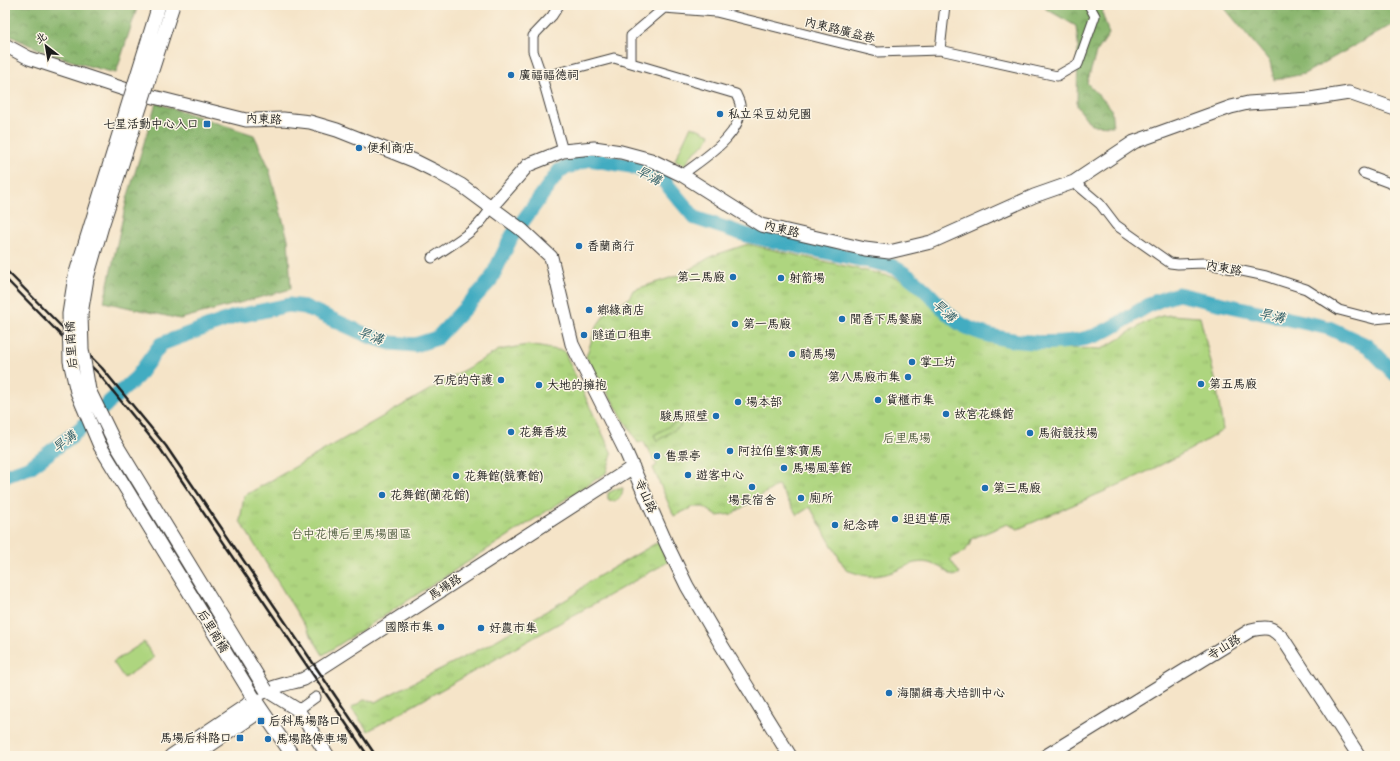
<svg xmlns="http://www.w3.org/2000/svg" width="1400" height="761" font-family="Delius,'LXGW WenKai TC',sans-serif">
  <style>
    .grass { fill: #aed57f; stroke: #65784e }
    .forest { fill: url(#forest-crowns); stroke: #536945 }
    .park { fill: url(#park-tufts); stroke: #65784e }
    .garden { fill: url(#garden-furrows); stroke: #65784e }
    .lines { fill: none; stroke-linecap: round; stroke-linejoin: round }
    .river { stroke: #42acc1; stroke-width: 15 }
    .street-casing { stroke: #3d3a36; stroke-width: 11 }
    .secondary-casing { stroke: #3d3a36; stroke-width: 15 }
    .street { stroke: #fff; stroke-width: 9 }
    .secondary { stroke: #fff; stroke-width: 13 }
    .rail { stroke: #1c1c1c; stroke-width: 2.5 }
    .secondary-bridge-casing { stroke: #3d3a36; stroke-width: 15; stroke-linecap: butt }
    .secondary-bridge { stroke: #fff; stroke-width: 13 }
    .poi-dot { fill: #1f6fb2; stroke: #fcf5e5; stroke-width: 1.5 }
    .labels { text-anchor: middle; stroke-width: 3; stroke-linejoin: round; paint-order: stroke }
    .street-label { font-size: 12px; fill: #1c1c1c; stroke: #fcf5e5 }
    .poi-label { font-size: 12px; fill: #1c1c1c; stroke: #fcf5e5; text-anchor: start }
    .park-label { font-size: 12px; fill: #4f5d3f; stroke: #fcf5e5 }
    .water-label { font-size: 13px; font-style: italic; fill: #2d5d66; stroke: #fcf5e5 }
  </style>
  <defs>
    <pattern id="forest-crowns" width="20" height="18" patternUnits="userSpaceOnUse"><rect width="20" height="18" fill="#8ab66e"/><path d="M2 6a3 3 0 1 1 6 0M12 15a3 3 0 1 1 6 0" fill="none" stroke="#70935a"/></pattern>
    <pattern id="park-tufts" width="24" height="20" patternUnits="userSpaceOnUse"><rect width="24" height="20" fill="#aed57f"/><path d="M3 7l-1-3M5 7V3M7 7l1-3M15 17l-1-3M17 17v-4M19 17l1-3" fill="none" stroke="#95b66d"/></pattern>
    <pattern id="garden-furrows" width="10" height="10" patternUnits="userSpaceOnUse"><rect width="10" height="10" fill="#aed57f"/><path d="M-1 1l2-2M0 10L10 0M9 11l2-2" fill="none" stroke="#95b66d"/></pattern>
  </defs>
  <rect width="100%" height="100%" fill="#fcf5e5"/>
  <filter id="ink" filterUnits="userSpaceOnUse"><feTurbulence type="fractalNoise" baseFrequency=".025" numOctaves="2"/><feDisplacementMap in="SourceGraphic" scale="8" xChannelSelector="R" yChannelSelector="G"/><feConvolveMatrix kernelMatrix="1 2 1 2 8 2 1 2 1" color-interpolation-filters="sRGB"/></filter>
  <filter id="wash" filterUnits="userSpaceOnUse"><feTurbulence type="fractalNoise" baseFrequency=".012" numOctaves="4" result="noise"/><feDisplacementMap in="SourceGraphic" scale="16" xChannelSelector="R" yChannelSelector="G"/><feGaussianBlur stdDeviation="0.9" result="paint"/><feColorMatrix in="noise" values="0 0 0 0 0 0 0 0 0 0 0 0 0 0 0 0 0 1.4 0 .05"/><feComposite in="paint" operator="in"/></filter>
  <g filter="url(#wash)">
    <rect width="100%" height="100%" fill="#f5e4c8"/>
    <path class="grass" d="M691 126 710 134C707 148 690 150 686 165L675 160Z
      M144 642 154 658 124 678 113 662Z"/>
    <path class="forest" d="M5 5H138L116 73C74 63 43 53 5 33Z
      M1044 5H1108L1102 12 1109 34 1096 53 1087 83 1111 108 1113 126 1091 125 1077 106 1078 44 1076 26 1046 9Z
      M1222 5H1395V23L1304 74 1274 80 1270 62Z
      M156 103 254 135 268 165 288 239 291 289 180 319 104 302 127 199Z"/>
    <path class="park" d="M748 244 893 277 907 282 955 329 973 337 1020 347 1102 349 1146 322 1162 316 1171 315 1200 317 1216 383 1223 430C1159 471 1087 498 1018 529L1007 524 971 539C970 551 959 554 950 559L960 574 953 576C913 545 908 576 870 576 862 576 853 572 846 570L810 507 797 515 778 485 732 514 717 516 704 507H693L674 516 653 468 657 465 643 441 638 443 586 357 596 327 612 304C623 305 629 300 633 290L682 274 712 256Z
      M528 345 564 351 612 454 606 473 323 655 240 521 244 496 499 350Z
      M658 542 668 562 368 731 351 708 364 700 375 702 486 646 574 595 587 583Z"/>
    <path class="garden" d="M678 421 681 426 657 441 654 435Z
      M618 488H623C622 496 619 502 611 501L608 499V493Z"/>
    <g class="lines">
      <path class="river" d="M5 476 30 467 74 434 137 377 161 344 234 317 289 305 305 307 369 336 391 343 415 345 437 338 490 281 512 236 560 170 589 159 631 166 663 180 695 218 746 235 892 266C905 273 916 281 926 291 938 302 947 316 961 324 994 343 1058 348 1094 336 1116 328 1134 312 1155 302 1162 299 1170 297 1178 294L1329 328 1368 346 1395 374"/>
    </g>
  </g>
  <g filter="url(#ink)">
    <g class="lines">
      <defs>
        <path id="street" d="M559 5 552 16 533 36V51L542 77 563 151
          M940 50 945 5
          M631 62V36L664 8 716 12 877 52 940 50 1057 76 1078 64 1095 16 1089 5
          M542 77 614 58 736 94C737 97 740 102 740 105 744 135 702 159 682 175
          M1363 173 1395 185
          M1074 182 1100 204 1116 225 1170 263 1178 264 1204 263 1266 276 1306 289 1339 310 1374 319 1395 317
          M432 258C453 243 479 231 491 207
          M298 710 316 697"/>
        <path id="secondary" d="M5 45 29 58 130 91 246 120 283 119 310 122 337 130 415 161 437 172 461 185 522 230 551 257 572 344 626 452 667 545 687 586 719 641 790 756
          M491 207 528 165 563 151 594 148 621 152 651 160 682 175 761 225 865 249 889 252 931 242 1034 196 1074 182 1134 142 1231 107 1248 103 1310 99 1349 93 1395 109
          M266 690 298 710 328 756
          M255 700 293 756
          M171 756 247 705C259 688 284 685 304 679L633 467
          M194 756 256 714 253 697
          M1046 756 1251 630C1268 626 1272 627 1283 639L1359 756"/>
      </defs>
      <use href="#street" class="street-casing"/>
      <use href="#secondary" class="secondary-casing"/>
      <use href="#street" class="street"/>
      <use href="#secondary" class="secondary"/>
      <path class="rail" d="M5 269 102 368 166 446 376 756
        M5 278 98 373 161 450 368 756"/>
      <defs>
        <path id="secondary-bridge" d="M159 5 75 276 69 314 70 361 77 392 100 446 253 697
          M173 5 102 226 87 278 81 314 82 349 89 390 114 441 266 690"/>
      </defs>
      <use href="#secondary-bridge" class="secondary-bridge-casing"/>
      <use href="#secondary-bridge" class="secondary-bridge"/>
    </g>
  </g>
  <g class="poi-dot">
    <circle cx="511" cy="75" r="4"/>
    <circle cx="720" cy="114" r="4"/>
    <rect x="203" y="120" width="8" height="8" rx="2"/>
    <circle cx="359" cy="148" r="4"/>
    <circle cx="579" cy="246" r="4"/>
    <circle cx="733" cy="277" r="4"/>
    <circle cx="781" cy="278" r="4"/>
    <circle cx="589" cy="310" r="4"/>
    <circle cx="842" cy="319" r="4"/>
    <circle cx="735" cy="324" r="4"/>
    <circle cx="584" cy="335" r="4"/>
    <circle cx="792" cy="354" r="4"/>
    <circle cx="912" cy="362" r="4"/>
    <circle cx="908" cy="377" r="4"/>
    <circle cx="501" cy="380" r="4"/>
    <circle cx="1201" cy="384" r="4"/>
    <circle cx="539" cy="385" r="4"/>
    <circle cx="878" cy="400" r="4"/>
    <circle cx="738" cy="402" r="4"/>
    <circle cx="946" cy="414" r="4"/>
    <circle cx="716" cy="416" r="4"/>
    <circle cx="511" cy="432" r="4"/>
    <circle cx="1030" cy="433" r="4"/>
    <circle cx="730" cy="451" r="4"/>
    <circle cx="657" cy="456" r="4"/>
    <circle cx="784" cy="468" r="4"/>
    <circle cx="688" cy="475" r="4"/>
    <circle cx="456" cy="476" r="4"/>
    <circle cx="752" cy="487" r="4"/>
    <circle cx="985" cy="488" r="4"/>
    <circle cx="382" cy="495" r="4"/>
    <circle cx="801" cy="498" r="4"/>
    <circle cx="895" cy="519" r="4"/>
    <circle cx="835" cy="525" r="4"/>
    <circle cx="441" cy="627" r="4"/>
    <circle cx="481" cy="628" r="4"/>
    <circle cx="889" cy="693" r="4"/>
    <rect x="257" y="717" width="8" height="8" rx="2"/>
    <rect x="236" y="734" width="8" height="8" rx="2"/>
    <circle cx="268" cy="739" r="4"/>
  </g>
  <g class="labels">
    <g class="street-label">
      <text transform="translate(840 30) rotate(14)" y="4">內東路廣益巷</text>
      <text transform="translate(264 119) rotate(2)" y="4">內東路</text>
      <text transform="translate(782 229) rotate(14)" y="4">內東路</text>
      <text transform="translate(1224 268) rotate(11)" y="4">內東路</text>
      <text transform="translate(71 345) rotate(-94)" y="4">后里南橋</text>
      <text transform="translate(646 496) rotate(66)" y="4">寺山路</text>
      <text transform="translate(445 587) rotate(-33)" y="4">馬場路</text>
      <text transform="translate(213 631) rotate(59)" y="4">后里南橋</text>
      <text transform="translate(1224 647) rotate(-32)" y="4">寺山路</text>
    </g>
    <g class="poi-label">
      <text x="519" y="79">廣福福德祠</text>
      <text x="728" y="118">私立采豆幼兒園</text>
      <text x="199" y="128" text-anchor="end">七星活動中心入口</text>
      <text x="367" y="152">便利商店</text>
      <text x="587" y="250">香蘭商行</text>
      <text x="725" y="281" text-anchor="end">第二馬廄</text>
      <text x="789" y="282">射箭場</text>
      <text x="597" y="314">鄉緣商店</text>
      <text x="850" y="323">聞香下馬餐廳</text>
      <text x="743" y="328">第一馬廄</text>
      <text x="592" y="339">隧道口租車</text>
      <text x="800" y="358">騎馬場</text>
      <text x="920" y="366">掌工坊</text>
      <text x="900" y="381" text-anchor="end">第八馬廄市集</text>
      <text x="493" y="384" text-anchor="end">石虎的守護</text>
      <text x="1209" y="388">第五馬廄</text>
      <text x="547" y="389">大地的擁抱</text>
      <text x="886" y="404">貨櫃市集</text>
      <text x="746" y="406">場本部</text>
      <text x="954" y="418">故宮花蝶館</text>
      <text x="708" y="420" text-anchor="end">駿馬照壁</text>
      <text x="519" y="436">花舞香坡</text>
      <text x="1038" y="437">馬術競技場</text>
      <text x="738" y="455">阿拉伯皇家寶馬</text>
      <text x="665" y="460">售票亭</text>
      <text x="792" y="472">馬場風華館</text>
      <text x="696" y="479">遊客中心</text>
      <text x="464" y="480">花舞館(競賽館)</text>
      <text x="993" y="492">第三馬廄</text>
      <text x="390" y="499">花舞館(蘭花館)</text>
      <text x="809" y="502">廁所</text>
      <text x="752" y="504" text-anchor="middle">場長宿舍</text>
      <text x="903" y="523">𨑨迌草原</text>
      <text x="843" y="529">紀念碑</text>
      <text x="433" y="631" text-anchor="end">國際市集</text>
      <text x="489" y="632">好農市集</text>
      <text x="897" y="697">海關緝毒犬培訓中心</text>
      <text x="269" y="725">后科馬場路口</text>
      <text x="232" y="742" text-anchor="end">馬場后科路口</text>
      <text x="276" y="743">馬場路停車場</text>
    </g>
    <g class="park-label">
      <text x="907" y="442">后里馬場</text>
      <text x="351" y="538">台中花博后里馬場園區</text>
    </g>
    <g class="water-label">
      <text transform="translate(649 175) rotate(27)" y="5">旱溝</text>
      <text transform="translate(945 310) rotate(43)" y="5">旱溝</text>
      <text transform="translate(1272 315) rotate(13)" y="5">旱溝</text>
      <text transform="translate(371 335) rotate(20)" y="5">旱溝</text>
      <text transform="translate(64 441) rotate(-38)" y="5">旱溝</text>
    </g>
  </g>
  <rect width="1400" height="761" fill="none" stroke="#fcf5e5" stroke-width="20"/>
  <g transform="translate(46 46) rotate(329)" stroke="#fcf5e5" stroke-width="3" paint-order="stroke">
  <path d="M0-3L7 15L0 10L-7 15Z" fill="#1c1c1c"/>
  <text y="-6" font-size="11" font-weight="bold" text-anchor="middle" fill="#1c1c1c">北</text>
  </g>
</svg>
